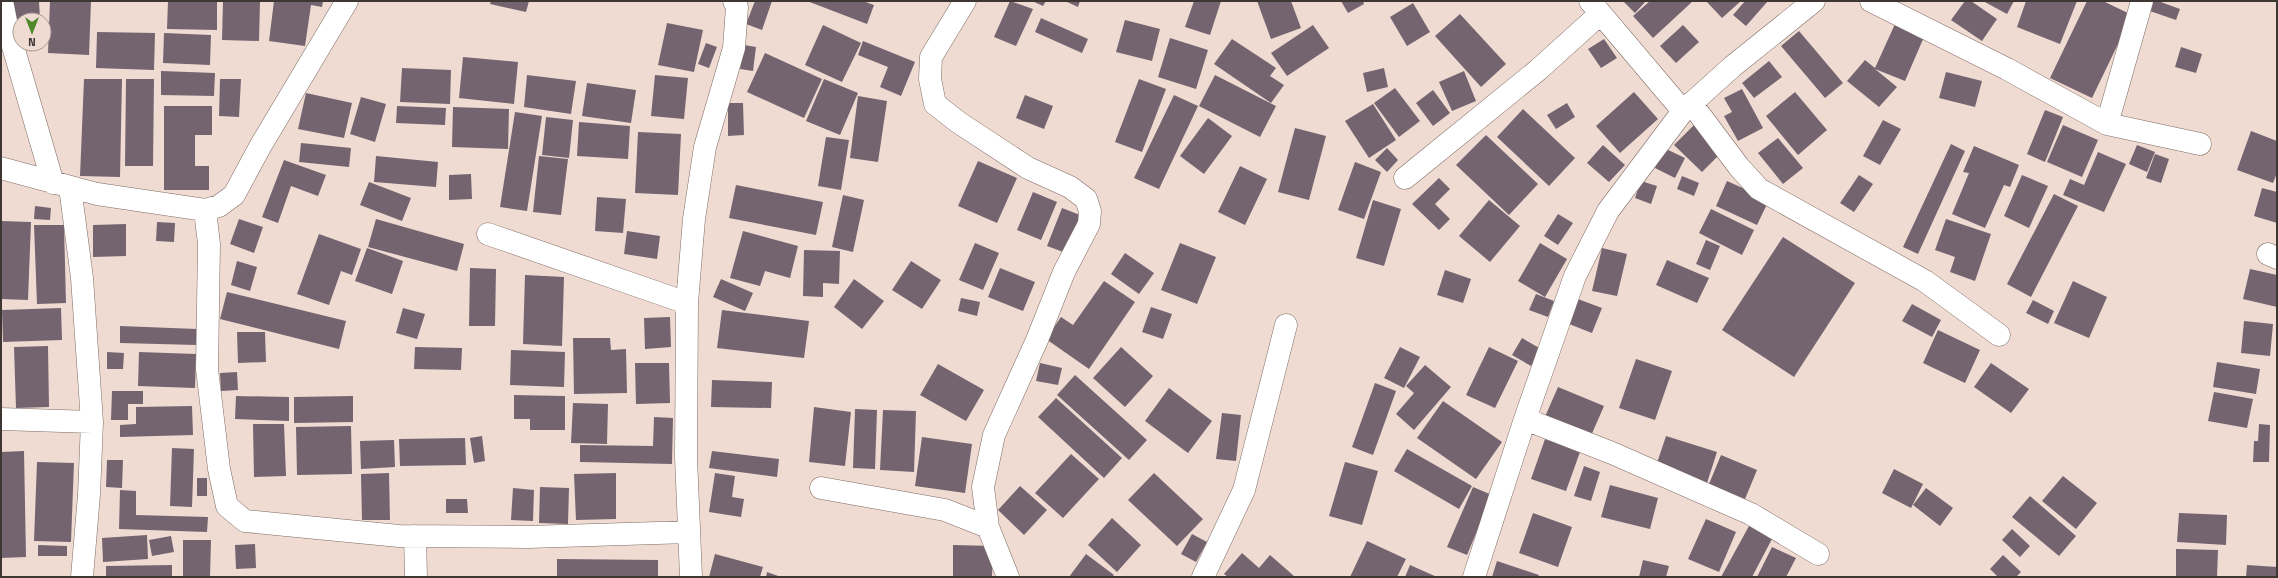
<svg xmlns="http://www.w3.org/2000/svg" width="2278" height="578" font-family="'Titillium Web',sans-serif">
  <style>
    .building { fill: #736470 }
    .lines { fill: none; stroke-linecap: round; stroke-linejoin: round }
    .minor-casing { stroke: #7d6b63; stroke-width: 23 }
    .minor { stroke: #fff; stroke-width: 22 }
  </style>
  <rect width="100%" height="100%" fill="#f0dbd2"/>
  <path class="building" d="M10 1H39L40 20H20V36Z
    M50 1H91L89 55 48 53Z
    M168 1 217 2V30L167 29Z
    M223 1H260L259 41 222 40Z
    M274 1H323L322 7 311 5 305 46 269 41Z
    M491 1H529L526 12 490 4Z
    M755 1H772L762 30 746 24Z
    M807 1H863L874 5 867 24Z
    M1010 1 1033 9 1016 46 994 37Z
    M1032 1H1046L1043 6Z
    M1065 1H1080L1078 7Z
    M1194 1H1221L1210 35 1185 27Z
    M1257 1H1291L1301 28 1271 39Z
    M1341 1H1363L1364 4 1348 13Z
    M1623 1H1646L1635 13Z
    M1650 1H1693L1653 38 1633 16Z
    M1706 1H1741L1722 18Z
    M1745 1H1768L1746 26 1733 15Z
    M1965 1H1971L1997 19 1982 41 1951 20Z
    M1983 1H2014L2007 14Z
    M2026 1H2077L2060 44 2017 27Z
    M2087 1H2103L2132 15 2092 98 2050 78Z
    M2151 1H2158L2180 9 2176 20 2147 10Z
    M1413 3 1430 32 1407 46 1390 17Z
    M1460 14 1506 64 1481 87 1435 36Z
    M1041 18 1088 39 1082 53 1035 32Z
    M1125 20 1160 29 1152 61 1116 52Z
    M667 23 703 30 694 72 658 65Z
    M1895 24 1924 37 1905 81 1875 69 1897 87 1879 107 1847 81 1865 60 1875 68Z
    M823 25 861 43 842 82 805 65Z
    M1313 25 1329 48 1287 76 1271 53Z
    M1683 25 1699 42 1676 63 1660 46Z
    M1799 31 1843 83 1825 98 1781 46Z
    M97 32 155 33 154 70 96 68Z
    M164 33 211 35 210 65 163 63Z
    M1170 38 1208 50 1196 89 1158 77Z
    M1232 39 1276 68 1270 76 1284 85 1271 103 1214 64Z
    M1604 39 1617 58 1601 68 1588 49Z
    M863 41 915 62 901 96 880 87 888 67 858 55Z
    M706 43 717 47 709 68 698 64Z
    M744 45 756 47 753 71 740 69Z
    M2181 47 2202 54 2196 73 2175 67Z
    M765 53 822 79 804 118 747 92Z
    M463 57 518 62 514 104 459 98Z
    M1769 61 1782 77 1754 98 1742 83Z
    M402 68 451 70 450 104 400 102Z
    M1384 68 1388 87 1367 92 1363 73Z
    M161 71 215 73 214 96 161 95Z
    M1464 71 1476 101 1452 111 1439 82Z
    M1946 72 1982 81 1975 107 1939 98Z
    M527 75 576 81 571 114 524 107Z
    M655 75 688 78 684 119 651 116Z
    M1215 75 1276 106 1260 137 1199 106Z
    M84 79H122L120 177 80 176Z
    M126 79H154L153 166H125Z
    M220 79H241L239 117 219 116Z
    M824 79 858 93 840 135 806 121Z
    M1139 79 1166 89 1142 152 1115 142Z
    M587 83 636 90 631 123 582 116Z
    M1395 88 1420 121 1399 137 1374 103Z
    M1742 89 1763 128 1738 141 1724 116 1732 112 1724 98Z
    M1433 90 1450 113 1433 126 1416 103Z
    M1634 92 1658 119 1620 153 1596 126Z
    M1795 92 1827 130 1798 155 1766 116Z
    M306 93 352 103 344 138 298 129Z
    M1025 95 1053 106 1044 129 1016 118Z
    M1174 95 1198 106 1159 189 1134 178Z
    M858 96 887 101 878 162 850 158Z
    M361 97 386 104 375 142 350 134Z
    M728 103H743L744 135 728 136Z
    M1567 103 1575 117 1556 129 1547 115Z
    M1373 104 1396 140 1369 158 1345 121Z
    M164 106H212V135H195V166H209V190H164Z
    M397 106 446 108 445 125 396 123Z
    M453 107 509 109 508 149 452 147Z
    M1523 109 1575 158 1549 186 1497 137Z
    M2045 110 2063 117 2045 162 2027 154Z
    M515 112 542 116 527 211 500 207Z
    M546 117 573 120 569 158 542 155Z
    M1208 118 1232 136 1204 174 1180 156Z
    M1883 120 1901 129 1880 165 1863 156Z
    M579 122 630 126 628 159 577 156Z
    M1695 124 1723 151 1702 172 1674 145Z
    M2063 125 2098 140 2082 177 2047 162Z
    M1295 128 1326 136 1309 200 1278 192Z
    M2251 131 2277 141V173L2273 183 2237 170Z
    M638 132 681 134 678 195 635 193Z
    M1486 135 1538 184 1509 215 1456 165Z
    M826 137 849 140 841 190 818 186Z
    M1778 138 1803 168 1783 184 1758 153Z
    M301 143 351 148 349 167 299 162Z
    M1951 144 1965 151 1918 254 1903 247Z
    M1603 145 1625 165 1609 182 1587 163Z
    M2137 145 2155 152 2147 172 2129 164Z
    M1974 146 2019 165 2010 187 2004 185 1985 228 1952 214 1969 173 1963 172Z
    M1387 148 1398 160 1387 172 1375 160Z
    M1664 148 1685 158 1675 178 1655 168Z
    M2098 152 2126 164 2104 212 2063 195 2070 179 2084 185Z
    M2155 154 2169 159 2161 183 2146 178Z
    M376 156 438 162 436 187 374 182Z
    M539 156 568 159 561 215 533 212Z
    M284 160 326 175 318 196 291 186 278 223 262 217Z
    M978 161 1017 178 997 223 958 206Z
    M1355 162 1381 172 1364 219 1338 210Z
    M1240 166 1267 179 1245 225 1218 212Z
    M471 174 472 199 449 200V175Z
    M1859 175 1873 184 1854 212 1840 203Z
    M2022 175 2048 186 2029 228 2004 216Z
    M1682 176 1699 183 1694 196 1677 189Z
    M1439 178 1450 189 1435 204 1450 219 1439 230 1412 204Z
    M1641 181 1657 186 1651 204 1635 198Z
    M1727 181 1769 200 1757 225 1716 206Z
    M369 182 411 198 402 221 360 205Z
    M736 185 823 202 816 235 729 218Z
    M2262 188 2277 192V223L2254 216Z
    M1033 192 1057 202 1041 240 1017 230Z
    M2054 194 2078 206 2031 297 2007 284Z
    M843 195 864 200 853 252 832 247Z
    M597 197 626 199 623 233 595 231Z
    M1373 200 1401 209 1384 266 1356 258Z
    M1489 200 1520 226 1490 262 1459 236Z
    M35 206 51 208 50 220 34 219Z
    M1062 208 1080 215 1066 253 1047 246Z
    M1711 209 1754 230 1742 255 1699 233Z
    M1558 214 1573 223 1558 245 1544 236Z
    M239 219 263 227 254 253 230 244Z
    M376 219 464 244 457 271 368 247Z
    M1946 219 1991 234 1975 281 1950 272 1955 257 1935 250Z
    M1 221 31 222 28 300 1 299Z
    M157 222 175 223 174 242 156 241Z
    M126 224V256L93 257V225Z
    M34 225H64L66 303 37 304Z
    M627 231 660 236 657 259 624 254Z
    M743 231 798 246 790 278 765 271 760 286 730 278Z
    M319 234 361 249 352 275 341 271 329 305 297 294Z
    M1783 237 1855 283 1794 377 1722 330Z
    M1706 240 1720 246 1710 270 1696 264Z
    M975 243 999 253 983 290 959 280Z
    M1180 243 1216 257 1197 304 1161 290Z
    M1540 243 1567 259 1545 297 1518 281Z
    M367 248 403 261 392 294 355 281Z
    M1602 248 1627 254 1617 296 1592 291Z
    M804 250 840 251 839 284 823 283V297L803 296Z
    M1125 253 1154 273 1139 294 1111 274Z
    M1667 260 1709 278 1697 303 1656 285Z
    M237 261 257 267 250 291 231 285Z
    M911 261 941 280 922 309 892 290Z
    M470 268 496 269 495 326H469Z
    M1000 268 1035 282 1023 311 988 297Z
    M2250 269 2277 275V307L2243 299Z
    M1445 270 1471 279 1463 303 1437 295Z
    M525 275 564 277 562 346 523 344Z
    M721 279 753 293 745 311 713 297Z
    M854 279 884 301 862 329 834 307Z
    M1104 281 1135 302 1089 369 1046 339 1061 317 1073 325Z
    M2073 281 2107 297 2089 338 2054 323Z
    M227 292 346 321 339 349 220 319Z
    M1536 294 1554 301 1548 317 1529 310Z
    M961 298 980 302 977 316 958 311Z
    M1578 299 1602 308 1592 333 1569 324Z
    M2033 300 2054 311 2048 324 2026 313Z
    M1912 304 1941 320 1932 337 1902 321Z
    M1151 307 1172 314 1163 339 1142 332Z
    M61 308 62 340 3 342 2 310Z
    M403 308 425 314 417 339 396 333Z
    M722 310 809 321 804 358 717 348Z
    M670 317 671 347 645 349 644 318Z
    M2244 321 2273 324 2270 356 2241 353Z
    M120 326 197 329V345L120 343Z
    M1938 330 1980 350 1965 383 1923 363Z
    M237 332H265L266 362 238 363Z
    M573 338H610L611 350 626 349 627 393 574 394Z
    M1522 338 1541 349 1531 366 1512 355Z
    M48 346 49 407 16 408 14 347Z
    M415 347 462 348 461 370 414 369Z
    M1121 347 1153 376 1125 407 1093 378Z
    M1400 347 1420 357 1404 388 1384 378Z
    M1489 347 1518 361 1495 408 1466 395Z
    M511 350 565 352 564 387 510 385Z
    M107 352 124 353 123 369H107Z
    M139 352 196 354 195 388 138 386Z
    M1636 359 1672 371 1655 420 1619 408Z
    M2217 362 2260 369 2256 394 2213 387Z
    M635 363H669L670 403 636 404Z
    M1040 363 1062 368 1058 385 1036 381Z
    M1991 363 2029 389 2011 413 1974 387Z
    M938 364 984 390 966 421 920 395Z
    M1425 365 1451 387 1414 430 1396 414 1414 393 1406 386Z
    M237 372 238 390 221 391 220 373Z
    M1075 375 1147 440 1129 460 1057 395Z
    M712 380 772 382 771 408 711 407Z
    M1375 383 1396 391 1373 455 1352 447Z
    M1558 387 1604 406 1590 438 1544 419Z
    M1169 388 1212 421 1188 453 1145 421Z
    M112 391H143V404H128V420H111Z
    M2214 392 2253 399 2247 428 2208 421Z
    M514 395 565 396V430H530V419H514Z
    M236 396 289 397V421L235 419Z
    M353 396V422L294 423V397Z
    M1056 398 1122 458 1104 478 1038 417Z
    M1443 401 1502 442 1476 479 1417 438Z
    M573 403 608 404 607 444 571 443Z
    M192 406 193 435 120 437V425L136 424V407Z
    M814 407 851 412 845 466 809 462Z
    M855 409 877 410 875 469 853 468Z
    M883 410 916 411 914 472 880 470Z
    M1222 413 1241 415 1236 461 1216 459Z
    M654 417 673 418 672 464 580 462V445L653 446Z
    M253 424H284L286 476 254 477Z
    M2259 424 2270 425 2269 462H2253L2254 441H2258Z
    M351 426 352 474 297 475 296 427Z
    M482 436 485 461 474 463 470 438Z
    M1666 436 1717 452 1707 483 1656 466Z
    M922 437 972 444 965 493 915 486Z
    M465 438 466 465 400 466 399 439Z
    M1545 439 1580 452 1566 491 1531 479Z
    M394 440 395 467 361 469 360 441Z
    M172 448 194 449 192 507 170 506Z
    M1407 449 1472 486 1459 509 1394 471Z
    M24 451 26 557 1 558V452Z
    M712 451 779 459 777 477 709 468Z
    M1071 454 1099 479 1063 518 1035 493Z
    M1721 455 1757 470 1745 499 1709 484Z
    M107 460H123L122 488 106 487Z
    M37 462 74 463 71 542 34 541Z
    M1345 462 1378 471 1362 525 1329 516Z
    M1584 466 1600 472 1591 501 1574 496Z
    M1894 469 1923 484 1911 508 1882 493Z
    M389 473 390 520H362L361 474Z
    M616 473V519L576 520 574 474Z
    M715 473 735 476 732 497 744 499 741 517 709 512Z
    M1154 473 1203 519 1177 546 1128 500Z
    M2063 476 2097 503 2076 529 2042 501Z
    M197 478H207V496H197Z
    M1610 485 1658 498 1650 529 1601 517Z
    M1020 486 1047 510 1024 535 998 510Z
    M540 487 569 488 568 524 539 523Z
    M1473 487 1492 495 1467 555 1447 547Z
    M513 488 534 490 533 521 511 520Z
    M1926 488 1953 508 1940 526 1913 505Z
    M120 490 136 491V515L208 517 207 532 119 529Z
    M2030 496 2076 536 2059 556 2012 517Z
    M446 499H467L468 513H446Z
    M1533 513 1572 527 1558 567 1519 553Z
    M2179 513 2227 515 2226 545 2177 542Z
    M1112 518 1141 545 1117 572 1088 545Z
    M1706 519 1736 532 1719 572 1688 559Z
    M1749 526 1772 539 1752 577H1721Z
    M2012 529 2030 546 2020 557 2002 540Z
    M1192 534 1207 542 1196 562 1181 554Z
    M147 535 148 559 103 562 102 538Z
    M171 536 174 552 152 556 149 540Z
    M183 540H211L210 577H183Z
    M1367 541 1406 559 1397 577H1350Z
    M255 544 256 568 236 569 235 545Z
    M38 545 67 546V556H38Z
    M953 545 993 546 992 577H953Z
    M1772 547 1796 558 1786 577H1757Z
    M2176 549 2218 550 2217 577 2176 576Z
    M1242 553 1259 568 1270 555 1294 576 1228 577 1224 574Z
    M715 554 763 567 760 577H709Z
    M1086 554 1114 575 1112 577H1069Z
    M2003 555 2021 572 2016 577H1998L1990 569Z
    M557 559 658 560V577H557Z
    M1643 560 1669 566 1666 577H1639Z
    M1497 561 1539 575 1538 577H1492Z
    M172 565V577H106V566Z
    M1410 565 1437 577H1405Z
    M2247 565 2277 567V577H2246Z
    M767 572 781 577H766Z"/>
  <g class="lines">
    <defs>
      <path id="minor" d="M2 1 7 26 53 183
        M965 1 931 57 930 79 935 104 958 122 1028 168 1070 187 1086 199 1090 211 1089 224 1064 272 1037 340 994 435 983 487 988 527 1008 577
        M1590 1 1683 111
        M1871 1 2007 69 2107 124
        M2142 1 2107 124 2200 144
        M1691 103 1739 167 1759 189 1925 281 1999 335
        M1 168 97 194 205 210 219 206 234 195 261 145 347 1
        M1405 178 1538 70 1600 14
        M70 187 82 278 92 422 89 495 82 577
        M205 210 209 244 207 369 219 469 227 506 245 521 399 536 528 537 689 532
        M488 234 687 303
        M2268 254 2277 258
        M1 419 92 422
        M1525 419 1612 453 1751 514 1818 554
        M821 488 945 510 988 527
        M415 536 416 577
        M691 577 686 457 687 303 694 219 705 147 734 48 737 7 734 1
        M1203 577 1244 490 1286 325
        M1474 577 1525 419 1575 276 1608 211 1683 111 1733 66 1814 1"/>
    </defs>
    <use href="#minor" class="minor-casing"/>
    <use href="#minor" class="minor"/>
  </g>
  <rect width="2278" height="578" fill="none" stroke="#3e3633" stroke-width="4"/>
  <g transform="translate(32 32) rotate(180)"><circle r="19" fill="#f0dbd2" stroke="#a99992"/>
  <path d="M0-3L7 15L0 10L-7 15Z" fill="#4d8928"/>
  <text y="-6" font-size="11" font-weight="bold" text-anchor="middle" fill="#3e3633">N</text>
  </g>
</svg>
